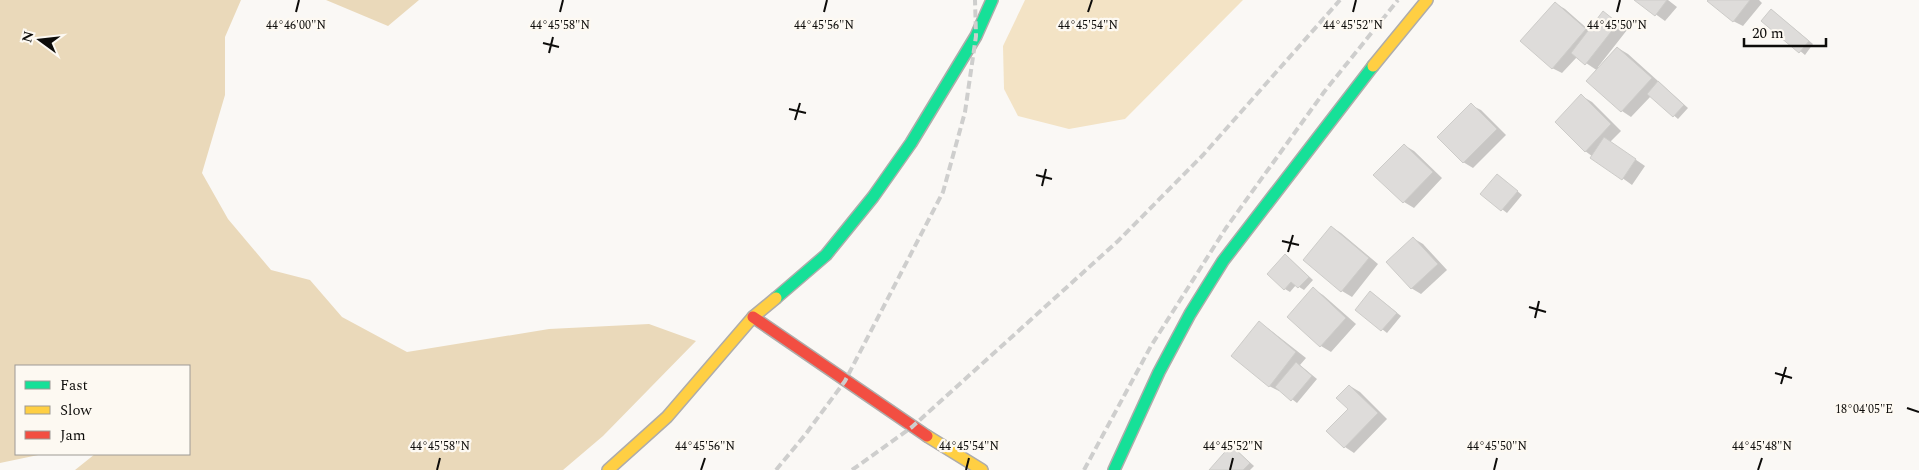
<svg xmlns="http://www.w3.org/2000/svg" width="1919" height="470" font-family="Spectral,serif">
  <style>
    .green { fill: #f3e3c5 }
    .forest { fill: #ead9ba }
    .shadow { fill: #0003 }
    .building { fill: #dedcda; stroke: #cdccc9 }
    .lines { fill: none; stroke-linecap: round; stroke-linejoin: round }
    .fast-casing { stroke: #aeacaa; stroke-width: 14 }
    .slow-casing { stroke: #aeacaa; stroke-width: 14 }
    .jam-casing { stroke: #aeacaa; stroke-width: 14 }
    .fast { stroke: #16e098; stroke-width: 11 }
    .slow { stroke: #ffcf43; stroke-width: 11 }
    .jam { stroke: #f24e42; stroke-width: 11 }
    .rail { stroke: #cececd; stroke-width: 4; stroke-dasharray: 8 4; stroke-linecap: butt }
    .ticks { fill: none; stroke: #0d0c0a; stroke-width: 2 }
    .ticks-label { font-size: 12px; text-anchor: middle; fill: #0d0c0a; stroke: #fdf9f2; stroke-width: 4.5; stroke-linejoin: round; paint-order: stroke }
  </style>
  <rect width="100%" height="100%" fill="#faf8f5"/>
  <path class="green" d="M1025 0H1243L1125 119 1069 129 1018 116 1004 89 1003 46Z"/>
  <path class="forest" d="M0 0H241L225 37V95L202 173 228 219 271 270 310 280 342 317 407 352 549 329 649 324 696 341 603 436 563 470H75L95 454H189V366H16V454H43L0 463Z
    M326 0H419L388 26Z"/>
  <path class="shadow" d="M1636 0H1668L1677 7 1665 21Z
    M1709 0H1759L1762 3 1743 26 1733 21Z
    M1555 3 1565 9 1590 31 1603 13 1613 19 1627 30 1598 67 1600 68 1618 48 1628 54 1688 108 1678 119 1651 96 1631 117 1622 111 1598 71 1577 57 1562 73 1552 68Z
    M1772 10 1813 44 1805 55 1763 20Z
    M1582 96 1592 102 1621 131 1610 142 1645 166 1632 185 1585 151Z
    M1471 105 1481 110 1506 135 1473 168 1463 162Z
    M1404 145 1414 151 1442 178 1414 208 1404 202Z
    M1498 175 1522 195 1507 213 1482 194Z
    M1332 227 1341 233 1378 264 1352 297 1342 291Z
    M1413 238 1423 244 1447 270 1421 294 1411 288Z
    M1290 259 1313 280 1304 290 1296 285 1290 292 1285 289Z
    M1313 289 1323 295 1356 324 1331 352 1321 346Z
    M1371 292 1401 316 1387 333 1357 309Z
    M1259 323 1269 329 1306 358 1300 365 1317 379 1297 403 1280 390 1279 391 1269 386Z
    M1350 386 1360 392 1387 419 1354 453 1345 447 1328 431 1350 409Z
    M1236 450 1254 466 1250 470H1211Z"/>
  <path class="building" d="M1634 0H1667L1655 16Z
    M1708 0H1750L1733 22 1707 1Z
    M1555 2 1586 29 1552 69 1520 41Z
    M1771 9 1809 41 1799 53 1761 21Z
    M1603 11 1618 23 1585 65 1571 53Z
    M1617 47 1652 78 1621 112 1586 81Z
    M1658 81 1684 105 1673 117 1647 94Z
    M1581 94 1611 124 1585 152 1555 122Z
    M1471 103 1497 129 1463 163 1437 137Z
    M1604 137 1636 159 1622 180 1590 158Z
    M1404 144 1433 172 1403 203 1373 175Z
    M1497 174 1518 191 1501 211 1480 194Z
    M1331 226 1369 258 1341 292 1303 260Z
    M1413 237 1438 264 1411 289 1386 262Z
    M1285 254 1309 277 1298 288 1291 282 1284 290 1267 274Z
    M1313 287 1346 318 1320 347 1287 317Z
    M1370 291 1397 313 1381 331 1355 310Z
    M1259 321 1296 352 1269 387 1231 356Z
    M1296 362 1312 376 1291 401 1275 387Z
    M1349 385 1378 413 1344 448 1326 431 1348 409 1336 398Z
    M1231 445 1250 463 1243 470H1209Z"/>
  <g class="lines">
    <defs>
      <path id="fast" d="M776 298 826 255 873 197 911 143 976 36 992 0
        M1114 470 1159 372 1190 314 1223 261 1373 66"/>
      <path id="slow" d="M1373 66 1427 0
        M927 436 982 470
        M608 470 667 417 753 317 776 298"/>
      <path id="jam" d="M753 317 927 436"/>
    </defs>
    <use href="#fast" class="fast-casing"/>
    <use href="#slow" class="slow-casing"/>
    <use href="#jam" class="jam-casing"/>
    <use href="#fast" class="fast"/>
    <use href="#slow" class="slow"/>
    <use href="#jam" class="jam"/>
    <path class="rail" d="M776 470 805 435 845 381 943 192 965 112 976 36 975 0
      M852 470 912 427 1118 241 1203 155 1340 0
      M1084 470 1151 346 1226 228 1324 92 1398 0"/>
  </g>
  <path class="ticks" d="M296 12 299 0M560 12 563 0M824 12 827 0M1088 12 1092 0M1353 12 1356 0M1617 12 1620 0M543 43 559 47M549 53 553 37M789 109 806 113M795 120 800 103M1036 175 1052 179M1042 186 1046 169M1282 241 1299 245M1288 252 1293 235M1529 307 1546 312M1535 318 1539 301M1775 373 1792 378M1781 384 1786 367M1907 408 1919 412M437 470 440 458M701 470 705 458M966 470 969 458M1230 470 1233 458M1494 470 1497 458M1758 470 1762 458"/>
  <g class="ticks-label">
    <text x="1617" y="29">44°45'50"N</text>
    <text x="296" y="29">44°46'00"N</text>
    <text x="560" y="29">44°45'58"N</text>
    <text x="824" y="29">44°45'56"N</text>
    <text x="1088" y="29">44°45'54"N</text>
    <text x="1353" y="29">44°45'52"N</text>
    <text x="1864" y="413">18°04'05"E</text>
    <text x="440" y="450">44°45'58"N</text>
    <text x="705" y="450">44°45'56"N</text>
    <text x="969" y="450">44°45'54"N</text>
    <text x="1233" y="450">44°45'52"N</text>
    <text x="1497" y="450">44°45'50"N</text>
    <text x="1762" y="450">44°45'48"N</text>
  </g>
  <rect x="15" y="365" width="175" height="90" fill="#fdf9f2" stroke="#9d9a95"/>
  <rect x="25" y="381" width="25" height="8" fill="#16e098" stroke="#9d9a95"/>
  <text x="60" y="390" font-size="15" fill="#0d0c0a">Fast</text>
  <rect x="25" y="406" width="25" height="8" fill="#ffcf43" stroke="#9d9a95"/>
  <text x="60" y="415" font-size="15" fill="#0d0c0a">Slow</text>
  <rect x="25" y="431" width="25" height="8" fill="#f24e42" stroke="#9d9a95"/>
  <text x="60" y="440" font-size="15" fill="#0d0c0a">Jam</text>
  <g transform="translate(40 40) rotate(285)" stroke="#fdf9f2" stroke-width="4" paint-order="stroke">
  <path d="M0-4L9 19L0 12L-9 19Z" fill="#0d0c0a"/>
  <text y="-8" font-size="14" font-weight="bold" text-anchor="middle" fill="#0d0c0a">N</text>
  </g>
  <path d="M1744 38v8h82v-8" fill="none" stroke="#0d0c0a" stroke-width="2.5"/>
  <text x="1752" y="38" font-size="15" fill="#0d0c0a" stroke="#fdf9f2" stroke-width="4" paint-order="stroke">20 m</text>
</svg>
